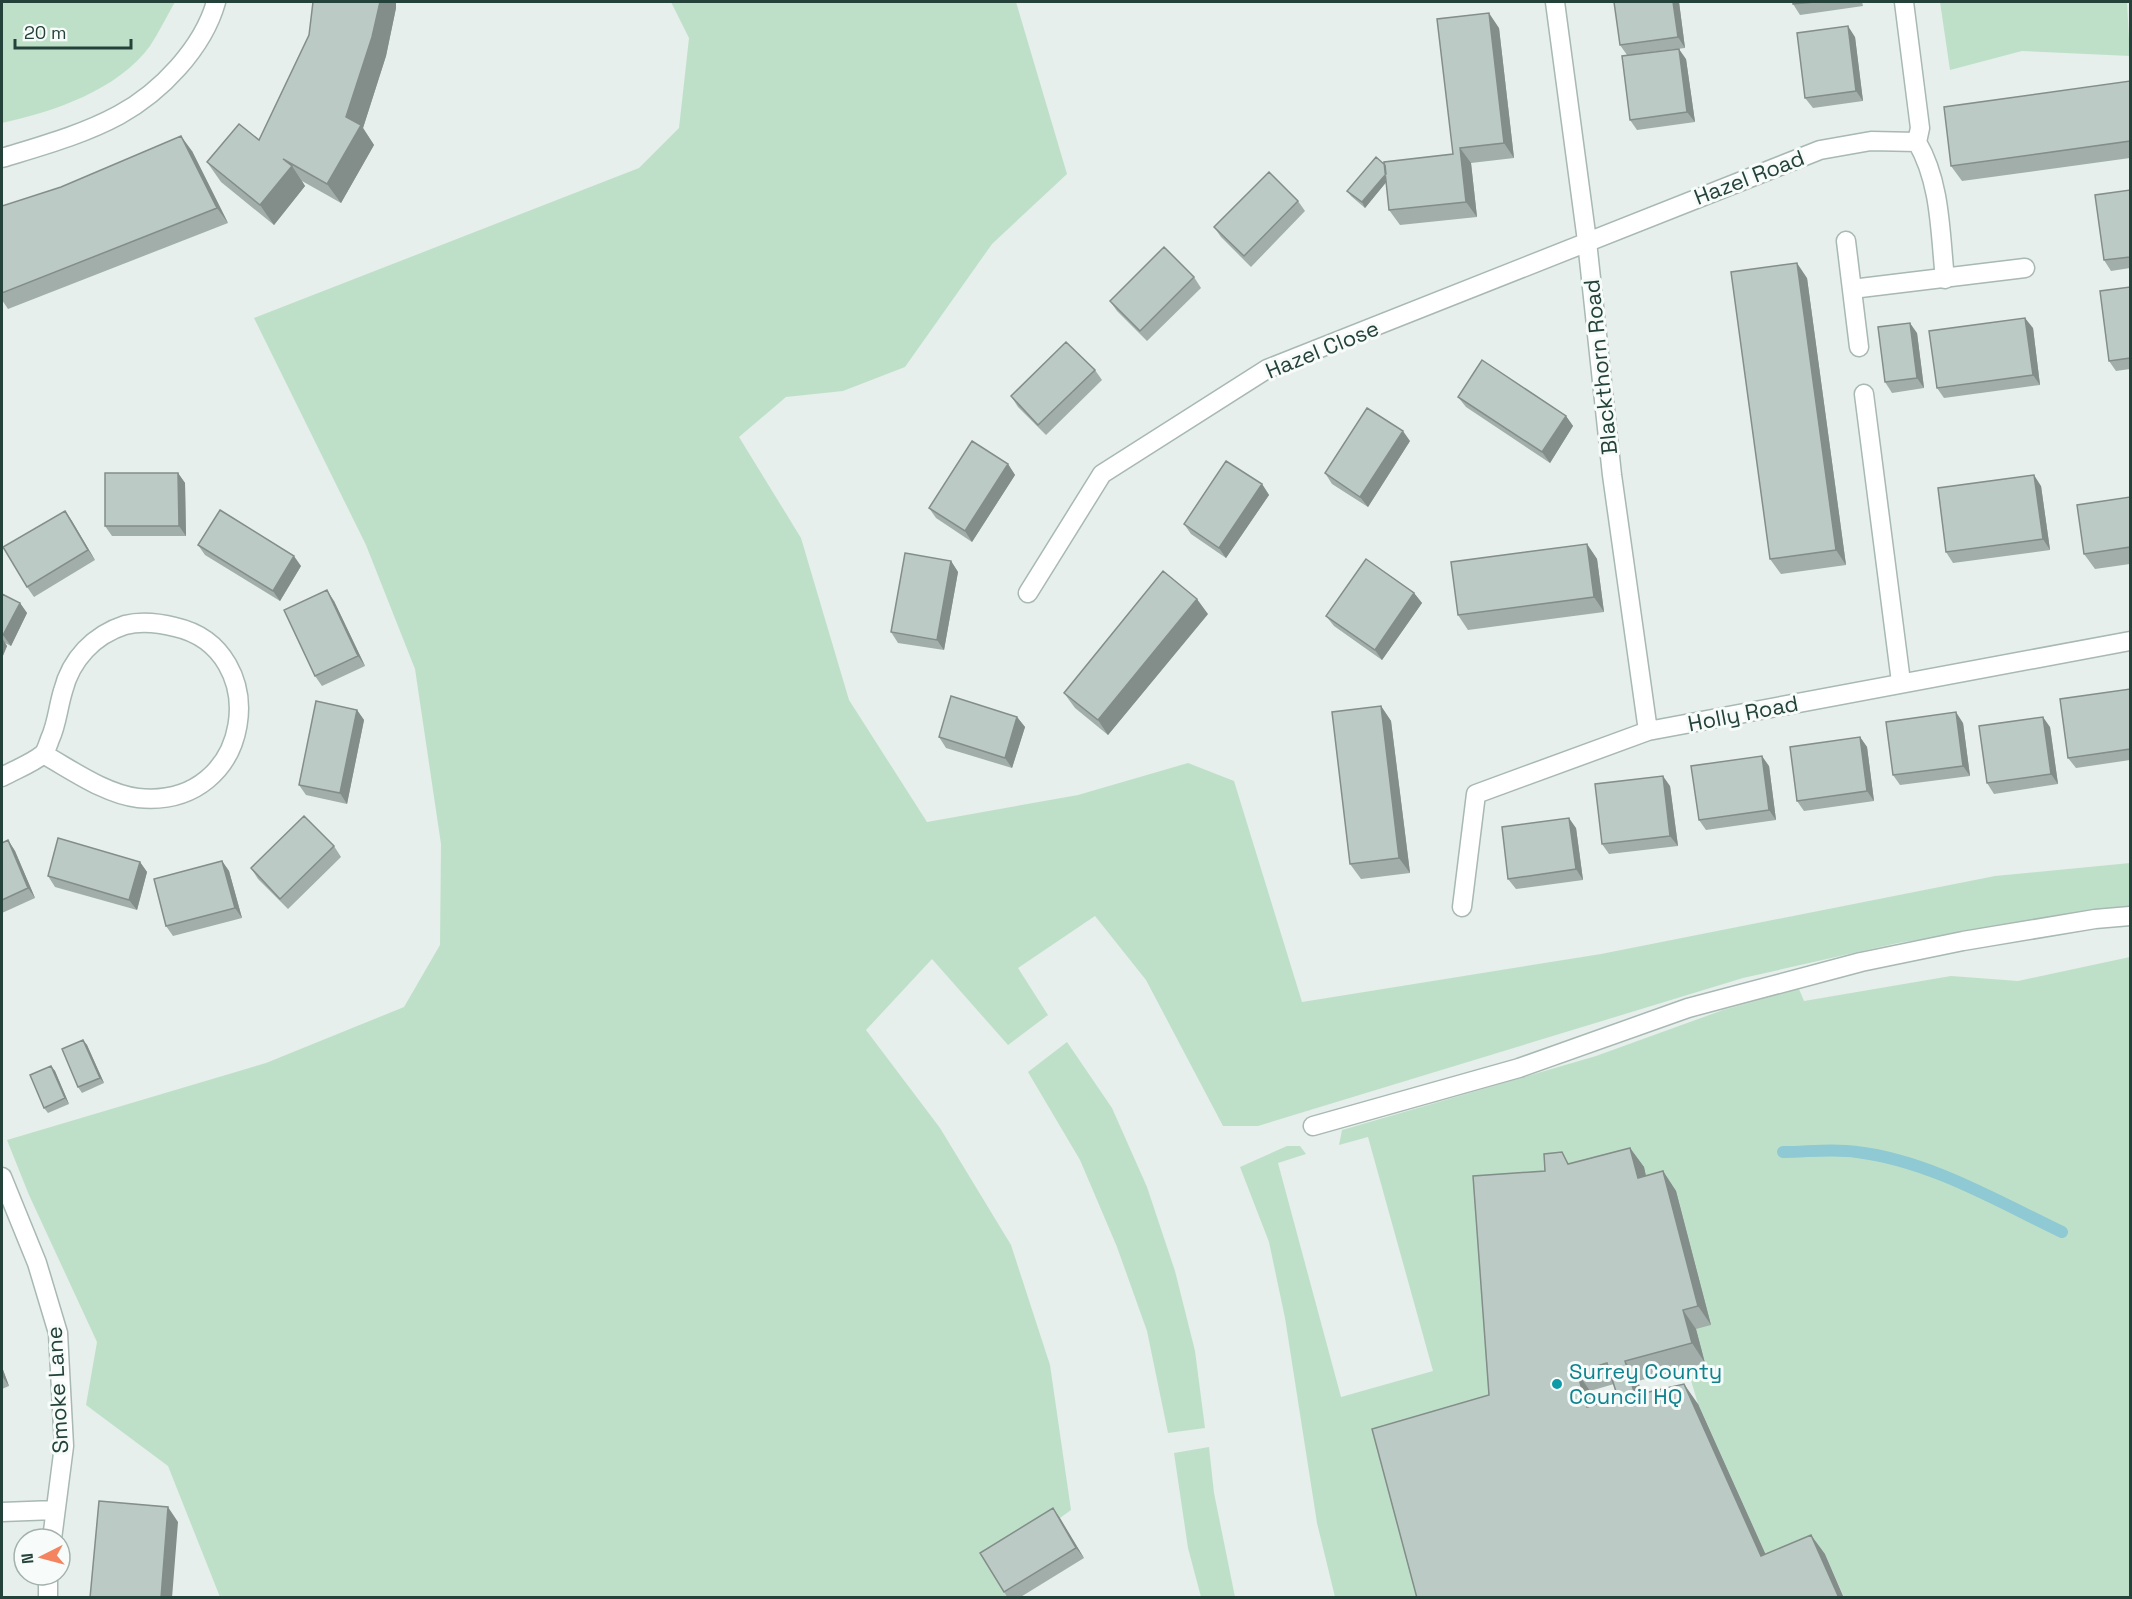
<svg xmlns="http://www.w3.org/2000/svg" width="2132" height="1599" font-family="'Space Grotesk',sans-serif">
  <style>
    .green { fill: #bfe0c8 }
    .lines { fill: none; stroke-linecap: round; stroke-linejoin: round }
    .stream { stroke: #8ec9d4; stroke-width: 12 }
    .service-casing { stroke: #a8b8b2; stroke-width: 21 }
    .minor-casing { stroke: #a8b8b2; stroke-width: 21 }
    .service { stroke: #fff; stroke-width: 18 }
    .minor { stroke: #fff; stroke-width: 18 }
    .wall { fill: #a1aea9; fill-rule: evenodd }
    .shaded-wall { fill: #838d89 }
    .building { fill: #bbcac4; stroke: #838d89; stroke-width: 1.5; fill-rule: evenodd }
    .culture-dot { fill: #0f9aa8; stroke: #f7fbf9; stroke-width: 2 }
    .labels { text-anchor: middle; stroke-width: 6; stroke-linejoin: round; paint-order: stroke }
    .street-label { font-size: 22px; fill: #24423a; stroke: #f7fbf9 }
    .culture-label { font-size: 22px; fill: #0d838f; stroke: #f7fbf9; text-anchor: start }
  </style>
  <rect width="100%" height="100%" fill="#e6efeb"/>
  <path class="green" d="M2 2H175C167 16 159 32 150 46 118 90 53 112 2 123Z
    M671 2H1016L1067 174 992 244 905 367 843 391 786 397 739 437 801 538 849 700 927 822 1078 795 1188 763 1234 781 1302 1002 1601 954 1995 876 2130 863V907L1898 943 1743 978 1258 1126H1223L1146 980 1095 916 1018 968 1048 1015 1008 1045 932 959 866 1030 940 1128 1011 1245 1050 1365 1071 1510 1060 1518 1008 1597H220L168 1466 86 1405 97 1342 29 1195 7 1140 266 1063 404 1007 440 945 441 844 415 669 366 545 254 318 639 168 679 128 689 38Z
    M1940 2H2127L2130 56 2022 51 1950 70Z
    M2130 957V1597H1844L1825 1554 1775 1575 1698 1404 1687 1367 1705 1363 1644 1168 1502 1415 1426 1597H1335L1317 1523 1285 1318 1269 1242 1240 1167 1287 1146H1300L1306 1154 1278 1163 1341 1397 1433 1371 1368 1137 1339 1145 1342 1130 1596 1056 1723 1010 1799 989 1804 1001 1951 976 2018 981Z
    M1067 1042 1112 1108 1147 1187 1175 1271 1195 1351 1205 1428 1168 1433 1147 1331 1117 1247 1080 1160 1028 1072Z
    M1209 1447 1214 1493 1235 1597H1201L1188 1548 1174 1453Z"/>
  <g class="lines">
    <path class="stream" d="M1783 1152C1807 1152 1834 1148 1857 1152 1930 1161 1997 1201 2062 1232"/>
    <defs>
      <path id="service" d="M1846 241 1859 347
        M1852 289 2025 268
        M1864 394 1901 682
        M1313 1126 1519 1068 1688 1008 1861 962 1963 941 2095 919 2130 916"/>
      <path id="minor" d="M1555 2 1587 241 1612 475 1648 731
        M1917 142C1941 183 1940 233 1945 279
        M2 158C41 146 82 135 119 115 161 92 203 48 216 2
        M1028 593 1102 474 1267 369 1820 150 1871 141 1917 142 1920 128 1904 2
        M2 777C14 770 31 764 42 755 46 752 48 744 50 739 57 724 58 707 63 691 71 659 94 635 125 625 141 621 159 623 175 627 274 649 255 810 138 798 105 794 72 770 43 754
        M1462 907 1476 794 1648 731 2130 641
        M2 1177 37 1263 58 1333 64 1446 52 1539
        M2 1512 55 1510
        M48 1598V1575"/>
    </defs>
    <use href="#service" class="service-casing"/>
    <use href="#minor" class="minor-casing"/>
    <use href="#service" class="service"/>
    <use href="#minor" class="minor"/>
  </g>
  <path class="wall" d="M313 2H396V8L386 56 363 128 374 145 341 203 302 181 305 186 274 225 221 182 207 162 259 140 309 35Z
    M1679 2 1685 48 1627 55 1620 45Z
    M1793 2H1862L1863 6 1800 15 1793 4Z
    M1499 28 1514 158 1471 163 1477 217 1400 225 1389 210 1386 182 1365 208 1351 196 1347 191 1385 165 1453 154Z
    M1855 37 1863 101 1813 108 1805 98Z
    M1686 59 1695 122 1637 130 1630 120Z
    M2130 81V158L1962 181 1951 166Z
    M192 151 228 223 8 309 2 300V206Z
    M2130 190V268L2111 271 2104 260Z
    M1298 201 1305 211 1251 267 1221 237 1214 227Z
    M1194 277 1201 288 1147 341 1117 311 1110 301Z
    M1807 278 1846 565 1781 574 1770 559Z
    M2130 287V369L2116 371 2109 361Z
    M2033 328 2040 385 1944 398 1937 388Z
    M1917 333 1924 388 1892 393 1885 382Z
    M1095 370 1102 380 1046 435 1018 407 1011 396Z
    M1458 397 1566 416 1573 426 1550 463 1466 407Z
    M1410 441 1368 507 1332 484 1325 473Z
    M1008 464 1015 475 972 542 936 518 929 508Z
    M178 473 185 483 186 536H112L105 526Z
    M1262 484 1269 495 1226 558 1191 534 1184 524Z
    M2041 486 2050 550 1953 563 1946 552Z
    M2130 497V564L2095 569 2084 554Z
    M65 511 95 560 34 597 27 587Z
    M1587 544 1597 559 1604 612 1468 630 1458 615Z
    M198 545 301 566 280 601 205 555Z
    M951 561 958 572 944 650 898 643 891 632Z
    M1414 593 1422 603 1382 660 1334 626 1326 616Z
    M2 594 20 603 27 613 11 646 5 643 7 646 2 658Z
    M334 601 365 666 322 686 315 676Z
    M1208 614 1108 735 1075 708 1064 693Z
    M2130 690V760L2076 768 2068 758Z
    M1381 706 1391 721 1410 873 1361 879 1350 864Z
    M357 710 364 720 347 804 306 795 299 785Z
    M1017 717 1025 727 1012 768 946 748 939 737Z
    M1963 723 1970 776 1900 785 1893 775Z
    M2050 727 2058 784 1994 794 1987 783Z
    M1860 737 1867 747 1874 801 1804 811 1797 801Z
    M1769 766 1776 820 1706 830 1699 820Z
    M1670 786 1678 846 1609 854 1602 844Z
    M1576 828 1583 880 1516 889 1508 879Z
    M8 840 15 851 35 898 2 913V843Z
    M334 846 341 857 288 909 258 879 251 868Z
    M222 861 229 871 242 918 173 936 166 926Z
    M140 862 147 872 137 910 55 887 48 876Z
    M83 1040 87 1045 104 1083 82 1093 78 1087Z
    M51 1066 55 1071 69 1104 48 1113 44 1108Z
    M1630 1148 1644 1167 1646 1176 1663 1171 1676 1191 1711 1325 1696 1329 1705 1363 1638 1381 1642 1393 1698 1404 1765 1554H1825L1417 1598 1489 1395 1545 1171ZM1614 1384 1618 1398 1594 1405 1590 1391Z
    M2 1367 9 1386 2 1389Z
    M1053 1508 1084 1558 1019 1598H1008L1004 1592Z"/>
  <path class="shaded-wall" d="M380 2H396V8L386 56 363 128 374 145 341 203 327 184Z
    M1673 2H1679L1685 48 1678 37Z
    M1489 13 1499 28 1514 158 1504 143Z
    M1848 26 1855 37 1863 101 1856 91Z
    M1679 49 1686 59 1695 122 1687 112Z
    M181 136 192 151 228 223 217 208Z
    M1460 148 1471 163 1477 217 1466 202Z
    M292 166 305 186 274 225 260 205Z
    M1390 169 1393 174 1365 208 1362 202Z
    M1797 263 1807 278 1846 565 1836 550Z
    M2025 318 2033 328 2040 385 2033 375Z
    M1910 323 1917 333 1924 388 1917 378Z
    M1566 416 1573 426 1550 463 1542 452Z
    M1403 431 1410 441 1368 507 1360 497Z
    M1008 464 1015 475 972 542 965 531Z
    M178 473 185 483 186 536 179 526Z
    M2034 475 2041 486 2050 550 2043 539Z
    M1262 484 1269 495 1226 558 1219 548Z
    M65 511 72 521 95 560 88 550Z
    M1587 544 1597 559 1604 612 1594 597Z
    M294 556 301 566 280 601 273 591Z
    M951 561 958 572 944 650 937 640Z
    M327 590 334 601 365 666 358 656Z
    M1414 593 1422 603 1382 660 1375 650Z
    M1197 599 1208 614 1108 735 1098 720Z
    M20 603 27 613 11 646 3 635Z
    M2 638 7 646 2 658Z
    M1381 706 1391 721 1410 873 1399 858Z
    M357 710 364 720 347 804 340 793Z
    M1956 712 1963 723 1970 776 1963 766Z
    M1017 717 1025 727 1012 768 1005 758Z
    M2043 717 2050 727 2058 784 2051 774Z
    M1860 737 1867 747 1874 801 1867 791Z
    M1762 756 1769 766 1776 820 1769 810Z
    M1663 776 1670 786 1678 846 1670 836Z
    M1569 818 1576 828 1583 880 1576 869Z
    M8 840 15 851 35 898 28 888Z
    M222 861 229 871 242 918 235 908Z
    M140 862 147 872 137 910 129 900Z
    M83 1040 87 1045 104 1083 100 1078Z
    M51 1066 55 1071 69 1104 65 1098Z
    M1630 1148 1644 1167 1651 1198 1638 1178Z
    M1663 1171 1676 1191 1711 1325 1698 1306Z
    M1683 1310 1696 1329 1705 1363 1692 1343Z
    M1625 1361 1638 1381 1648 1414 1635 1395Z
    M2 1367 9 1386 2 1376Z
    M1577 1372 1590 1391 1600 1427 1587 1407Z
    M1684 1384 1698 1404 1775 1575 1761 1556Z
    M168 1507 178 1522 172 1598H161Z
    M1053 1508 1060 1518 1084 1558 1076 1548Z
    M1811 1535 1825 1554 1844 1598H1839Z"/>
  <path class="building" d="M313 2H380L372 37 346 117 361 125 327 184 283 159 292 166 260 205 207 162 239 124 259 140 309 35Z
    M1614 2H1673L1678 37 1620 45Z
    M1793 2H1815L1793 4Z
    M1489 13 1504 143 1460 148 1466 202 1389 210 1384 162 1453 154 1437 19Z
    M1848 26 1856 91 1805 98 1797 33Z
    M1679 49 1687 112 1630 120 1622 56Z
    M2130 81V141L1951 166 1944 107Z
    M181 136 217 208 2 293V206L61 187Z
    M1376 157 1385 165 1386 174 1362 202 1347 191Z
    M1269 172 1298 201 1244 256 1214 227Z
    M2130 190V257L2104 260 2095 195Z
    M1164 247 1194 277 1140 331 1110 301Z
    M1797 263 1836 550 1770 559 1731 272Z
    M2130 287V358L2109 361 2100 291Z
    M2025 318 2033 375 1937 388 1929 331Z
    M1910 323 1917 378 1885 382 1878 327Z
    M1066 342 1095 370 1038 425 1011 396Z
    M1482 360 1566 416 1542 452 1458 397Z
    M1367 408 1403 431 1360 497 1325 473Z
    M972 441 1008 464 965 531 929 508Z
    M1226 461 1262 484 1219 548 1184 524Z
    M105 473H178L179 526H105Z
    M2034 475 2043 539 1946 552 1938 488Z
    M2130 497V547L2084 554 2077 505Z
    M220 510 294 556 273 591 198 545Z
    M65 511 88 550 27 587 3 547Z
    M1587 544 1594 597 1458 615 1451 562Z
    M905 553 951 561 937 640 891 632Z
    M1366 559 1414 593 1375 650 1326 616Z
    M1163 571 1197 599 1098 720 1064 693Z
    M327 590 358 656 315 676 284 610Z
    M2 594 20 603 3 635 2 634Z
    M2130 689V749L2068 758 2060 699Z
    M951 696 1017 717 1005 758 939 737Z
    M316 701 357 710 340 793 299 785Z
    M1381 706 1399 858 1350 864 1332 712Z
    M1956 712 1963 766 1893 775 1886 722Z
    M2043 717 2051 774 1987 783 1979 726Z
    M1860 737 1867 791 1797 801 1790 747Z
    M1762 756 1769 810 1699 820 1691 766Z
    M1663 776 1670 836 1602 844 1595 784Z
    M304 816 334 846 280 899 251 868Z
    M1569 818 1576 869 1508 879 1502 827Z
    M58 838 140 862 129 900 48 876Z
    M8 840 28 888 2 900V843Z
    M222 861 235 908 166 926 154 879Z
    M83 1040 100 1078 78 1087 62 1049Z
    M51 1066 65 1098 44 1108 30 1075Z
    M1630 1148 1638 1178 1663 1171 1698 1306 1683 1310 1692 1343 1625 1361 1635 1395 1684 1384 1761 1556 1811 1535 1839 1598H1417L1372 1429 1489 1395 1473 1176 1545 1171 1544 1154 1562 1152 1568 1164ZM1607 1363 1618 1398 1587 1407 1577 1372Z
    M99 1501 168 1507 161 1598H90Z
    M1053 1508 1076 1548 1004 1592 980 1553Z"/>
  <circle class="culture-dot" cx="1557" cy="1384" r="6"/>
  <g class="labels">
    <g class="street-label">
      <text transform="translate(1749 177) rotate(-21)" y="8">Hazel Road</text>
      <text transform="translate(1322 349) rotate(-22)" y="8">Hazel Close</text>
      <text transform="translate(1600 367) rotate(-96)" y="8">Blackthorn Road</text>
      <text transform="translate(1743 713) rotate(-11)" y="8">Holly Road</text>
      <text transform="translate(57 1390) rotate(-93)" y="8">Smoke Lane</text>
    </g>
    <g class="culture-label">
      <text x="1569" y="1379">Surrey County<tspan x="1569" dy="25">Council HQ</tspan></text>
    </g>
  </g>
  <rect width="2132" height="1599" fill="none" stroke="#24423a" stroke-width="6"/>
  <g transform="translate(42 1557) rotate(264)"><circle r="28" fill="#f7fbf9" stroke="#a3b1ad" stroke-width="1.5"/>
  <path d="M0-4.5L10 22L0 15L-10 22Z" fill="#f4845f"/>
  <text y="-9" font-size="16" font-weight="bold" text-anchor="middle" fill="#24423a">N</text>
  </g>
  <path d="M15 39v9h116v-9" fill="none" stroke="#24423a" stroke-width="3"/>
  <text x="24" y="39" font-size="18" fill="#24423a" stroke="#f7fbf9" stroke-width="4.5" paint-order="stroke">20 m</text>
</svg>
